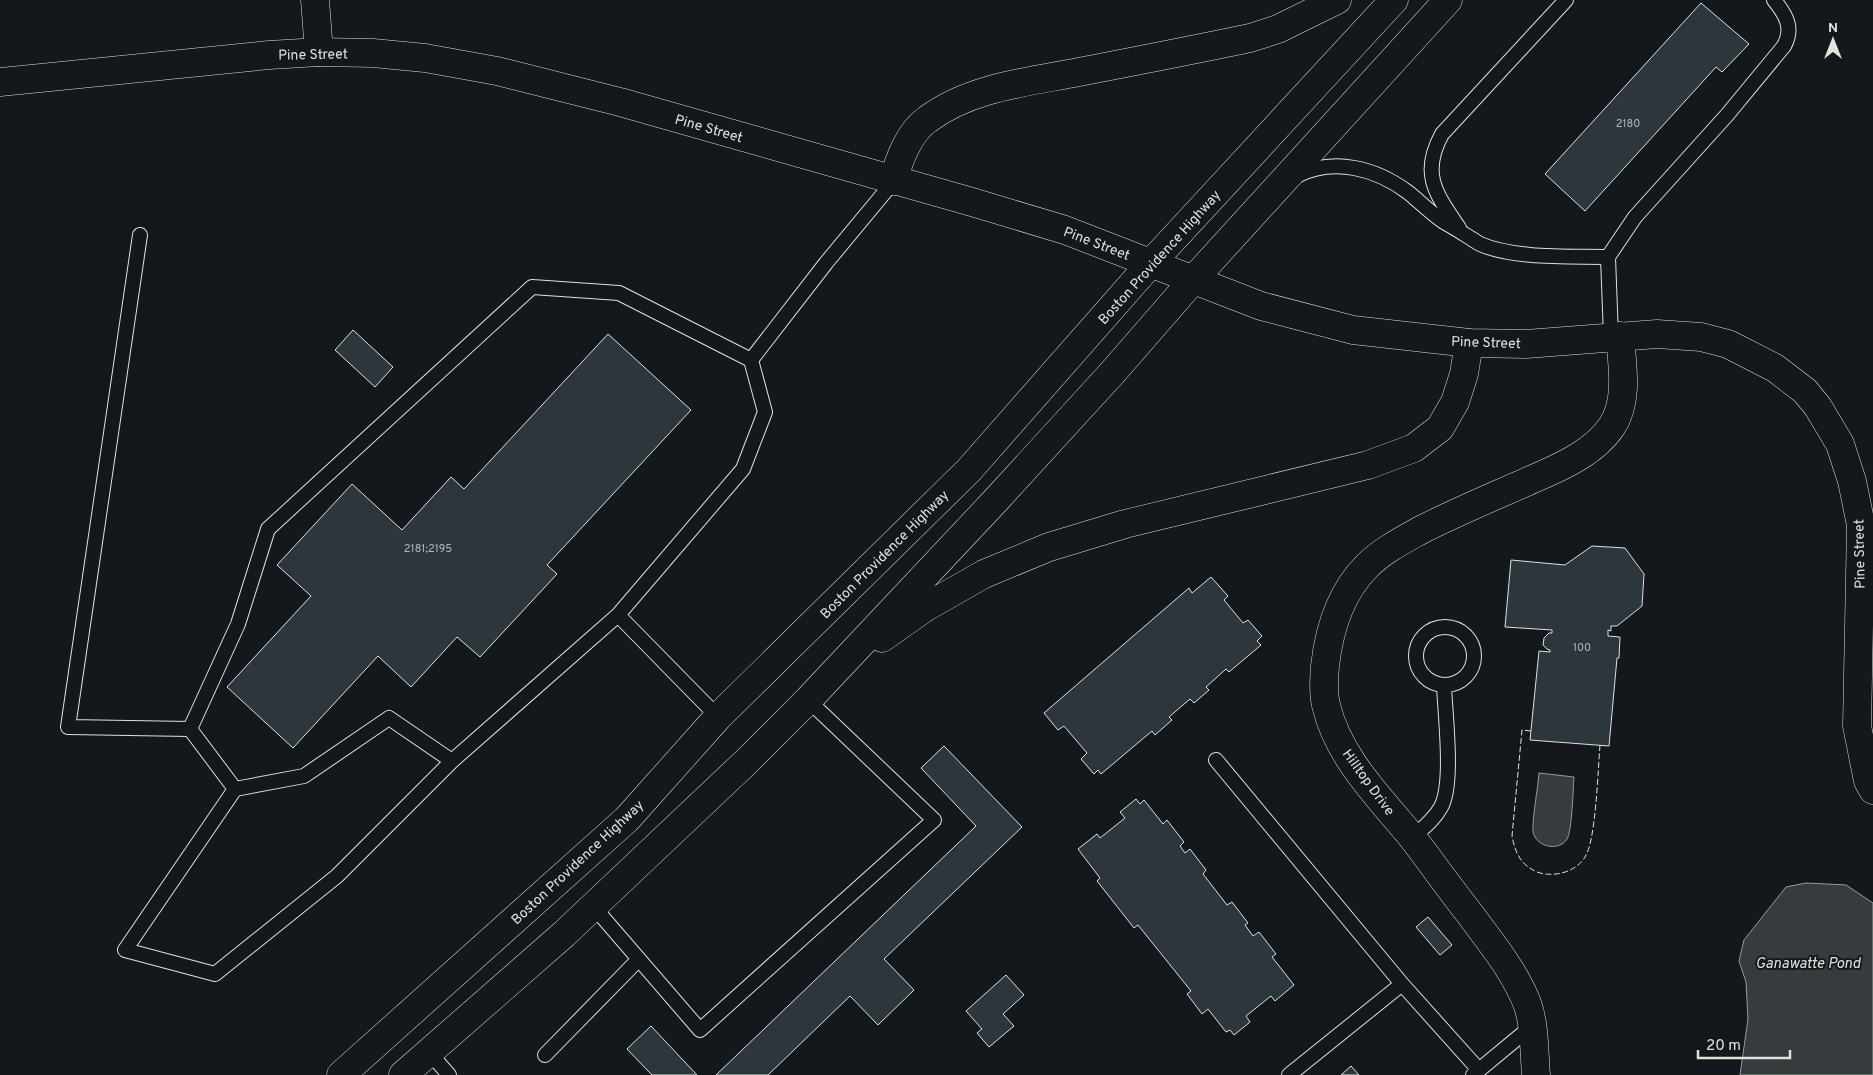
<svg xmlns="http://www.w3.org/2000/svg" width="1873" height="1075" font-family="Overpass,sans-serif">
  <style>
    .water { fill: #363b3e; stroke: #939e99 }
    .building { fill: #2c363c; stroke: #d8e6dc }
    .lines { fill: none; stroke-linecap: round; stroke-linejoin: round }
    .service-casing { stroke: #d8e6dc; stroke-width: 16 }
    .minor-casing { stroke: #d8e6dc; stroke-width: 29 }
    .tertiary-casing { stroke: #d8e6dc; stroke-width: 29 }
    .primary-casing { stroke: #d8e6dc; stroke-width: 29 }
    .service { stroke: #14181c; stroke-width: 14 }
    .minor { stroke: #14181c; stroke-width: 28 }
    .tertiary { stroke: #14181c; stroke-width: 28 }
    .primary { stroke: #14181c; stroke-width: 28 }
    .fence { stroke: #d8e6dc; stroke-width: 1; stroke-dasharray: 6 2.5; stroke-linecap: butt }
    .labels { text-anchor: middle; stroke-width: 4; stroke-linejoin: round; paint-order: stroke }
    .number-label { font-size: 11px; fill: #adbab4 }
    .street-label { font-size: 14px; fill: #d8e6dc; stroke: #14181c }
    .water-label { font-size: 15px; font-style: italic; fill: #d8e6dc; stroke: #14181c }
  </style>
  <rect width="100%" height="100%" fill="#14181c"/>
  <path class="water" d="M1539 773 1574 777C1573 789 1572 831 1567 839 1559 852 1536 847 1533 832 1532 819 1538 788 1539 773Z
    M1806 883 1846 885 1873 903V1075H1740L1748 1019 1746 982 1739 961 1744 940 1786 887Z"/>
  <path class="building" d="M1701 3 1749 44 1722 72 1716 67 1585 211 1545 174Z
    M353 330 393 367 375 387 335 350Z
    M608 334 691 410 547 565 557 574 480 657 457 637 411 687 378 656 293 748 227 687 311 596 277 565 352 484 402 530 451 477 464 489Z
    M1592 546 1625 548 1644 574 1642 606 1617 626H1611V631L1608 630V636L1620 637 1619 658H1617L1609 746 1530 740 1539 651 1550 652V650L1547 649 1543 645 1544 638 1549 633H1552V630L1505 627 1511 560 1565 565Z
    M1211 577 1228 596 1224 600 1243 623 1248 620 1262 636 1257 641 1261 645 1229 672 1226 669 1206 687 1209 690 1194 703 1190 699 1169 717 1172 720 1155 735 1152 731 1101 774 1098 770 1094 774 1081 759 1087 753 1064 726 1058 730 1044 713 1189 588 1192 593Z
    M944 746 1022 827 884 959 914 990 878 1025 850 996 768 1075H716L976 826 921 768Z
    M1136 799 1140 804 1144 800 1163 824 1167 820 1184 842 1180 846 1185 853 1190 849 1206 870 1203 874 1227 905 1232 902 1248 923 1245 925 1253 936 1259 932 1276 954 1272 957 1294 985 1275 1001 1271 996 1246 1016 1250 1022 1234 1035 1230 1030 1226 1032 1208 1009 1202 1014 1187 994 1191 991 1138 925 1134 928 1097 881 1100 878 1078 849 1097 834 1100 838 1125 818 1120 812Z
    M1428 917 1452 945 1440 955 1416 927Z
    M1006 975 1024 995 1003 1014 1014 1026 989 1047 977 1033 982 1029 966 1011Z
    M651 1026 697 1075H652L627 1049Z
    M1351 1066 1359 1075H1341Z"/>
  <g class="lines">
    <defs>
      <path id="service" d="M1296 176C1334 157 1376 168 1409 193 1421 203 1432 214 1444 222 1451 226 1458 230 1464 234 1469 237 1475 241 1480 244 1514 259 1570 256 1608 257L1635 217 1727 115 1784 46C1794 28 1786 15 1774 0
        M1459 228C1436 194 1420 174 1442 134L1566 0
        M140 235 68 727 190 729 235 789 125 950 215 974 337 876 452 761 618 615 718 717
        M1608 257 1611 337
        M751 360 826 263 894 181
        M1416 656a29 29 0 1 1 58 0a29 29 0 1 1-58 0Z
        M190 729 238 624 268 529 532 287 619 293 751 360 765 412 743 469 618 615
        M1216 760 1402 984 1479 1070
        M235 789 304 776 389 718 452 761
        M1412 838C1423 828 1434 820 1441 807 1454 783 1445 715 1444 685
        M593 906 700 1030 934 820 808 700
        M429 1052 449 1075
        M545 1055 639 959
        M1289 1075 1402 984
        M1473 1075 1532 1026"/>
      <path id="minor" d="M315 0 319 52
        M1536 1075C1534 1052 1535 1025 1527 1003 1514 970 1491 943 1470 914 1450 889 1432 863 1412 837 1379 797 1338 757 1326 705 1323 693 1324 678 1325 666 1329 630 1341 592 1367 566 1382 551 1401 541 1419 531 1456 512 1495 496 1533 479 1561 467 1595 452 1612 426 1629 401 1622 364 1620 336"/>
      <path id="tertiary" d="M0 82 269 55 319 52 373 53 425 58 497 71 620 102 972 202 1065 230 1261 306 1353 330 1469 343 1526 344 1657 334 1701 337 1728 344 1775 368 1805 391 1818 407 1840 444 1852 481 1861 525 1857 726 1868 781 1873 790"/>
      <path id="primary" d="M894 181C898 160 910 131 928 119 971 87 1028 82 1079 72 1136 61 1193 50 1250 38L1278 29 1337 0
        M882 638 926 607 984 574 1049 547 1125 524 1368 465 1414 448 1440 428 1455 402 1464 374 1469 343
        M341 1075 627 819 718 717 969 470 1151 263 1394 0
        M403 1075 564 934 747 761 808 700 996 500 1113 372 1193 280 1448 0"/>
    </defs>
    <use href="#service" class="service-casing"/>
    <use href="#minor" class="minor-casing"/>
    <use href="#tertiary" class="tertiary-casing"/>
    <use href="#primary" class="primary-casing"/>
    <use href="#service" class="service"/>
    <use href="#minor" class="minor"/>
    <use href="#tertiary" class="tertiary"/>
    <use href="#primary" class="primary"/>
    <path class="fence" d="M1531 731 1522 730 1512 836C1515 853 1521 865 1537 872 1554 878 1576 872 1585 857 1596 841 1598 768 1600 745"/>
  </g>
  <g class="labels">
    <g class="number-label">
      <text x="1628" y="127">2180</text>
      <text x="428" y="552">2181;2195</text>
      <text x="1582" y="651">100</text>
    </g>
    <g class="street-label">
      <text transform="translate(313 54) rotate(-1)" y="5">Pine Street</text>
      <text transform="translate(709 128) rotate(16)" y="5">Pine Street</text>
      <text transform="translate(1097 243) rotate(21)" y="5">Pine Street</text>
      <text transform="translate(1159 257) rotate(-48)" y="5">Boston Providence Highway</text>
      <text transform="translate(1486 342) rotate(2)" y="5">Pine Street</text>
      <text transform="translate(884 554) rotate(-45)" y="5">Boston Providence Highway</text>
      <text transform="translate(1859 554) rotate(-91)" y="5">Pine Street</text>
      <text transform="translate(1369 782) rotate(54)" y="5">Hilltop Drive</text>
      <text transform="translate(577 862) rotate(-43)" y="5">Boston Providence Highway</text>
    </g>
    <g class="water-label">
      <text x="1808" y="968">Ganawatte Pond</text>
    </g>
  </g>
  <g transform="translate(1833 40)" stroke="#14181c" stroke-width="4" paint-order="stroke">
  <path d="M0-4L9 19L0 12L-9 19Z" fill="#d8e6dc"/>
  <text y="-8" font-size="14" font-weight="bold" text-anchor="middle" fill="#d8e6dc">N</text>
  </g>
  <path d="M1698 1050v8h92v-8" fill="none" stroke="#d8e6dc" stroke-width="2.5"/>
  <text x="1706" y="1050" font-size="15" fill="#d8e6dc" stroke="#14181c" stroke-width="4" paint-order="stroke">20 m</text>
</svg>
